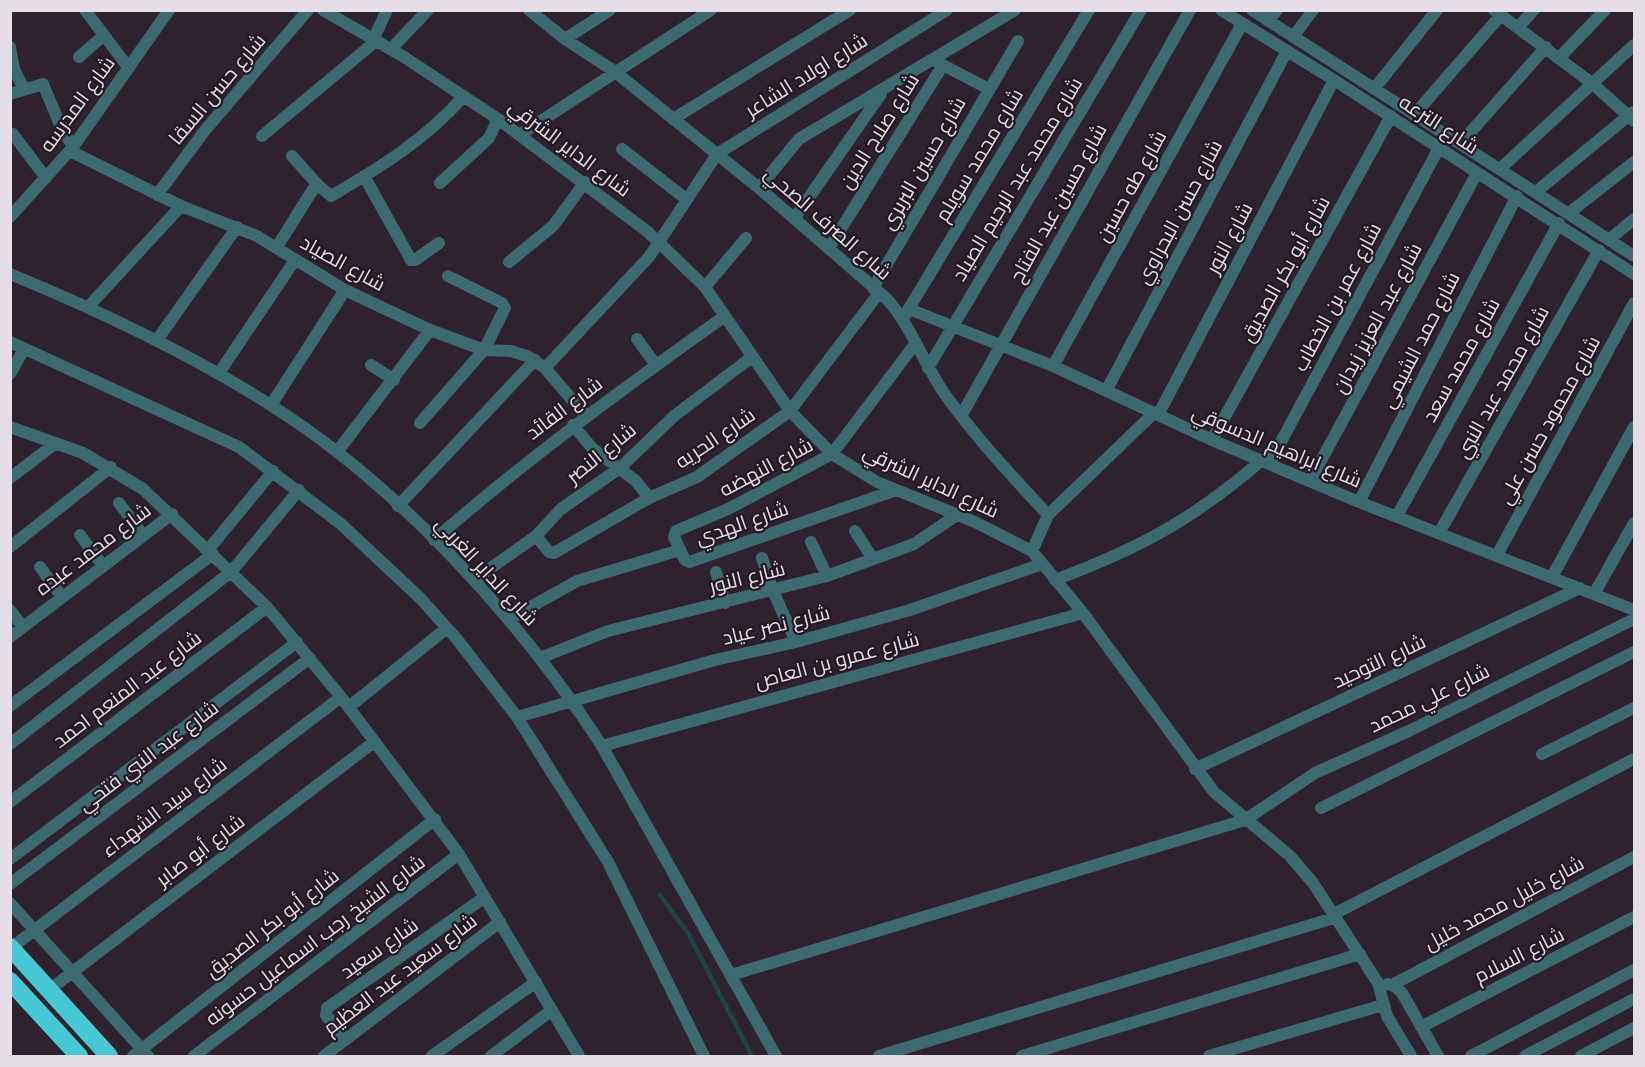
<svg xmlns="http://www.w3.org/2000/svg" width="1645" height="1067" font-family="'Noto Sans',Cairo,sans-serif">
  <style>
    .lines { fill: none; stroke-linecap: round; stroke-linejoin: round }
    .stream { stroke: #1c4447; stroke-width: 4.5 }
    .street { stroke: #3d6a6f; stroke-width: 12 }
    .highway { stroke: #47c8d4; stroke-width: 18 }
    .labels { text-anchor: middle; stroke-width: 4.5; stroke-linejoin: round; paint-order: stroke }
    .street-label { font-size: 20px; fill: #e6dee6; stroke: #231923 }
  </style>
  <rect width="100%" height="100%" fill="#2d222d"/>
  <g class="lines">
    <path class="stream" d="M660 895 688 933 752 1056"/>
    <path class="street" d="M85 10 128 67
      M323 10 404 57 498 119 648 232 705 287 790 411 832 454 877 482 975 522 1032 551 1083 613 1214 792 1290 856 1313 883 1378 983 1387 1016 1411 1056
      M529 10 565 39 614 71 759 188 887 299C911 326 923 362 944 393 975 437 1012 476 1048 515
      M1221 10 1334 80 1634 274
      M1252 10 1634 256
      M1494 10 1593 84 1634 121
      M1268 21 1277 10
      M1518 27 1534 10
      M1293 37 1313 10
      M565 39 610 10
      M373 40 387 10
      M10 47 14 69 24 89
      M391 49 428 10
      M79 57 103 36
      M1559 58 1605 10
      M937 62 989 89
      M1374 89 1437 10
      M10 94 43 84 61 127 73 147
      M1414 115 1501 15
      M673 119 850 10
      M13 134 46 178
      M521 134 711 10
      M262 136 376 41
      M1460 144 1546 47
      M622 149 686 199
      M70 151 181 206 257 236 345 290 430 330 484 350 511 351 527 356 545 368 586 416
      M292 156 318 185
      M1501 168 1634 45
      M364 176 411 260H415L439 243
      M440 183 489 138 498 119
      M759 188 799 139 1015 10
      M1537 191 1633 112
      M157 195 206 129 308 10
      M1569 213 1634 162
      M10 217 73 147 169 10
      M794 219 881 94
      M1610 239 1634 219
      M277 247 315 186 318 185 331 196C381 167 426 139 464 96
      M829 248 943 65
      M509 262 553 226 585 182
      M10 274C100 311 187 352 269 404 398 485 520 619 602 746L776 1056
      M705 287 746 238
      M873 288 1018 41
      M89 306 181 206
      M909 309 1053 366 1212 440 1359 502 1634 610
      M905 315 1089 10
      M637 339 656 365
      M157 340 237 227
      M10 342 239 447 341 524 420 598 456 638 517 717 608 862 704 1056
      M371 365 394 380
      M1053 366 1242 24
      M545 368 649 257 717 154 947 10
      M928 368 1141 10
      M219 373 295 260
      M10 374 24 349
      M1106 391 1287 51
      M271 405 345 290
      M1158 415 1334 80
      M961 416 1190 10
      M420 423 484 350 505 308 502 303 448 276
      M573 425 592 448 636 481 649 498
      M10 427 83 453 143 489 267 607 341 697 459 854 579 1056
      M1212 440 1391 116
      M337 452 430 330
      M1269 464 1439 148
      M10 478 56 443
      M1310 481 1477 173
      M896 490 689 562 685 560 674 537 676 531 728 509 832 454 915 344
      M1359 502 1517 196
      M119 503 143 535
      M398 506 535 360
      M1397 516 1559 223
      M855 531 873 559
      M1439 533 1599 250
      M80 535 103 566
      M536 536 549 552 554 553 649 498 697 477 790 411 879 293
      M434 540C527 459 625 387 725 316
      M811 542 827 576
      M10 547 111 467
      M208 550 273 471
      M1032 551 1048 515 1154 413
      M1497 555 1634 303
      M762 558 773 591 796 642
      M40 567 62 597
      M716 572 725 603
      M1552 577 1634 427
      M474 580 536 536 561 509 620 468 674 416 752 357
      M1055 580C1140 548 1192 520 1261 461
      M1594 594 1634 523
      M10 610 23 627
      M509 619 577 581 680 550
      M10 637 172 514
      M540 658 608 631 827 576 914 544 957 515
      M10 706 213 554
      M349 707 447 628
      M517 717 715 660 796 642 910 610 1042 564
      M10 744 231 572 299 490
      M602 746 1083 613
      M1542 754 1634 708
      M1195 769 1580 588
      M10 802 267 607
      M1321 808 1634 652
      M10 859 297 642
      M10 884 310 658
      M10 903 148 1056
      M1334 914 1634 759
      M11 948 341 697
      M731 975 1245 820 1315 773 1411 730 1634 619
      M1388 984 1396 987 1402 993 1438 1056
      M1392 985 1634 857
      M49 990 374 742
      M1421 1027 1634 917
      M345 1040 326 1015 327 1008 485 897
      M133 1056 435 819
      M194 1056 459 854
      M324 1056 500 922
      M432 1056 536 982
      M491 1056 552 1010
      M879 1056 1337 917
      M1022 1056 1360 954
      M1209 1056 1383 1005
      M1471 1056 1634 970
      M1525 1056 1634 999
      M1581 1056 1634 1028"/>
    <path class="highway" d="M10 947 109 1056
      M10 981 79 1056"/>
  </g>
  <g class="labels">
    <g class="street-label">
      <text transform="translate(806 75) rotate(-32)" y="7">شارع اولاد الشاعر</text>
      <text transform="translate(217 89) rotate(-50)" y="7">شارع حسن السقا</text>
      <text transform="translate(77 104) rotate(-54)" y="7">شارع المدرسه</text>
      <text transform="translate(1439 124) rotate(33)" y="7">شارع الترعه</text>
      <text transform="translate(879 131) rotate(-58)" y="7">شارع صلاح الدين</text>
      <text transform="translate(570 148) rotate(37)" y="7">شارع الداير الشرقي</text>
      <text transform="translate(979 155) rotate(-59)" y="7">شارع محمد سويلم</text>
      <text transform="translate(923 163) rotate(-60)" y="7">شارع حسين البربري</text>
      <text transform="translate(1017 179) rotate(-59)" y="7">شارع محمد عبد الرحيم الصياد</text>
      <text transform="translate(1131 186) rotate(-61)" y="7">شارع طه حسين</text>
      <text transform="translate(1058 203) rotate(-61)" y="7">شارع حسين عبد الفتاح</text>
      <text transform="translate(1179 212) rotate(-62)" y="7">شارع حسن البحراوي</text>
      <text transform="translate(828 223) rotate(41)" y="7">شارع الصرف الصحي</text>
      <text transform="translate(1229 238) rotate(-62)" y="7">شارع النور</text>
      <text transform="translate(343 263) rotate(29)" y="7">شارع الصياد</text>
      <text transform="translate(1285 269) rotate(-61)" y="7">شارع أبو بكر الصديق</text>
      <text transform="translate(1337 297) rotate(-62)" y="7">شارع عمر بن الخطاب</text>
      <text transform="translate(1377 318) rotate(-62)" y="7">شارع عبد العزيز زيدان</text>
      <text transform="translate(1420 340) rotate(-63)" y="7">شارع حمد الشيمي</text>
      <text transform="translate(1461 360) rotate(-61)" y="7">شارع محمد سعد</text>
      <text transform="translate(1502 382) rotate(-61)" y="7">شارع محمد عبد النبي</text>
      <text transform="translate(564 408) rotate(-37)" y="7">شارع القائد</text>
      <text transform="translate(1549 420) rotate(-61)" y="7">شارع محمود حسن علي</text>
      <text transform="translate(715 438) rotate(-34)" y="7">شارع الحريه</text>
      <text transform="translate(1277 446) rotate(23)" y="7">شارع ابراهيم الدسوقي</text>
      <text transform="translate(601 453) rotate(-39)" y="7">شارع النصر</text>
      <text transform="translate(766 467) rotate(-28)" y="7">شارع النهضه</text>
      <text transform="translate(931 481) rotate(25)" y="7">شارع الداير الشرقي</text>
      <text transform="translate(742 523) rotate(-19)" y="7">شارع الهدي</text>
      <text transform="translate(93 549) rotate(-37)" y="7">شارع محمد عبده</text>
      <text transform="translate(487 571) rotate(47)" y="7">شارع الداير الغربي</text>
      <text transform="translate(747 577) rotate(-14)" y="7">شارع النور</text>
      <text transform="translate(776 625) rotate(-14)" y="7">شارع نصر عياد</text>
      <text transform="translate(837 660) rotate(-15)" y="7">شارع عمرو بن العاص</text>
      <text transform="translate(1379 661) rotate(-25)" y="7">شارع التوحيد</text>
      <text transform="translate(127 689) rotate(-37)" y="7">شارع عبد المنعم احمد</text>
      <text transform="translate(1429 698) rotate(-26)" y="7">شارع علي محمد</text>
      <text transform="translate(148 756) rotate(-37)" y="7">شارع عبد النبي فتحي</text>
      <text transform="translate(164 807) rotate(-37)" y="7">شارع سيد الشهداء</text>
      <text transform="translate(200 850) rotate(-37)" y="7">شارع أبو صابر</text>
      <text transform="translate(1504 903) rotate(-28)" y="7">شارع خليل محمد خليل</text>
      <text transform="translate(272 923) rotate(-38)" y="7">شارع أبو بكر الصديق</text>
      <text transform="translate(315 940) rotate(-37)" y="7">شارع الشيخ رجب اسماعيل حسونه</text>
      <text transform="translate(379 948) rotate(-35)" y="7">شارع سعيد</text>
      <text transform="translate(1519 955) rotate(-27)" y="7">شارع السلام</text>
      <text transform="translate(400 974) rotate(-37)" y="7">شارع سعيد عبد العظيم</text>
    </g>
  </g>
  <rect width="1645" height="1067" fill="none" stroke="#e6dee6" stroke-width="24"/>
</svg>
